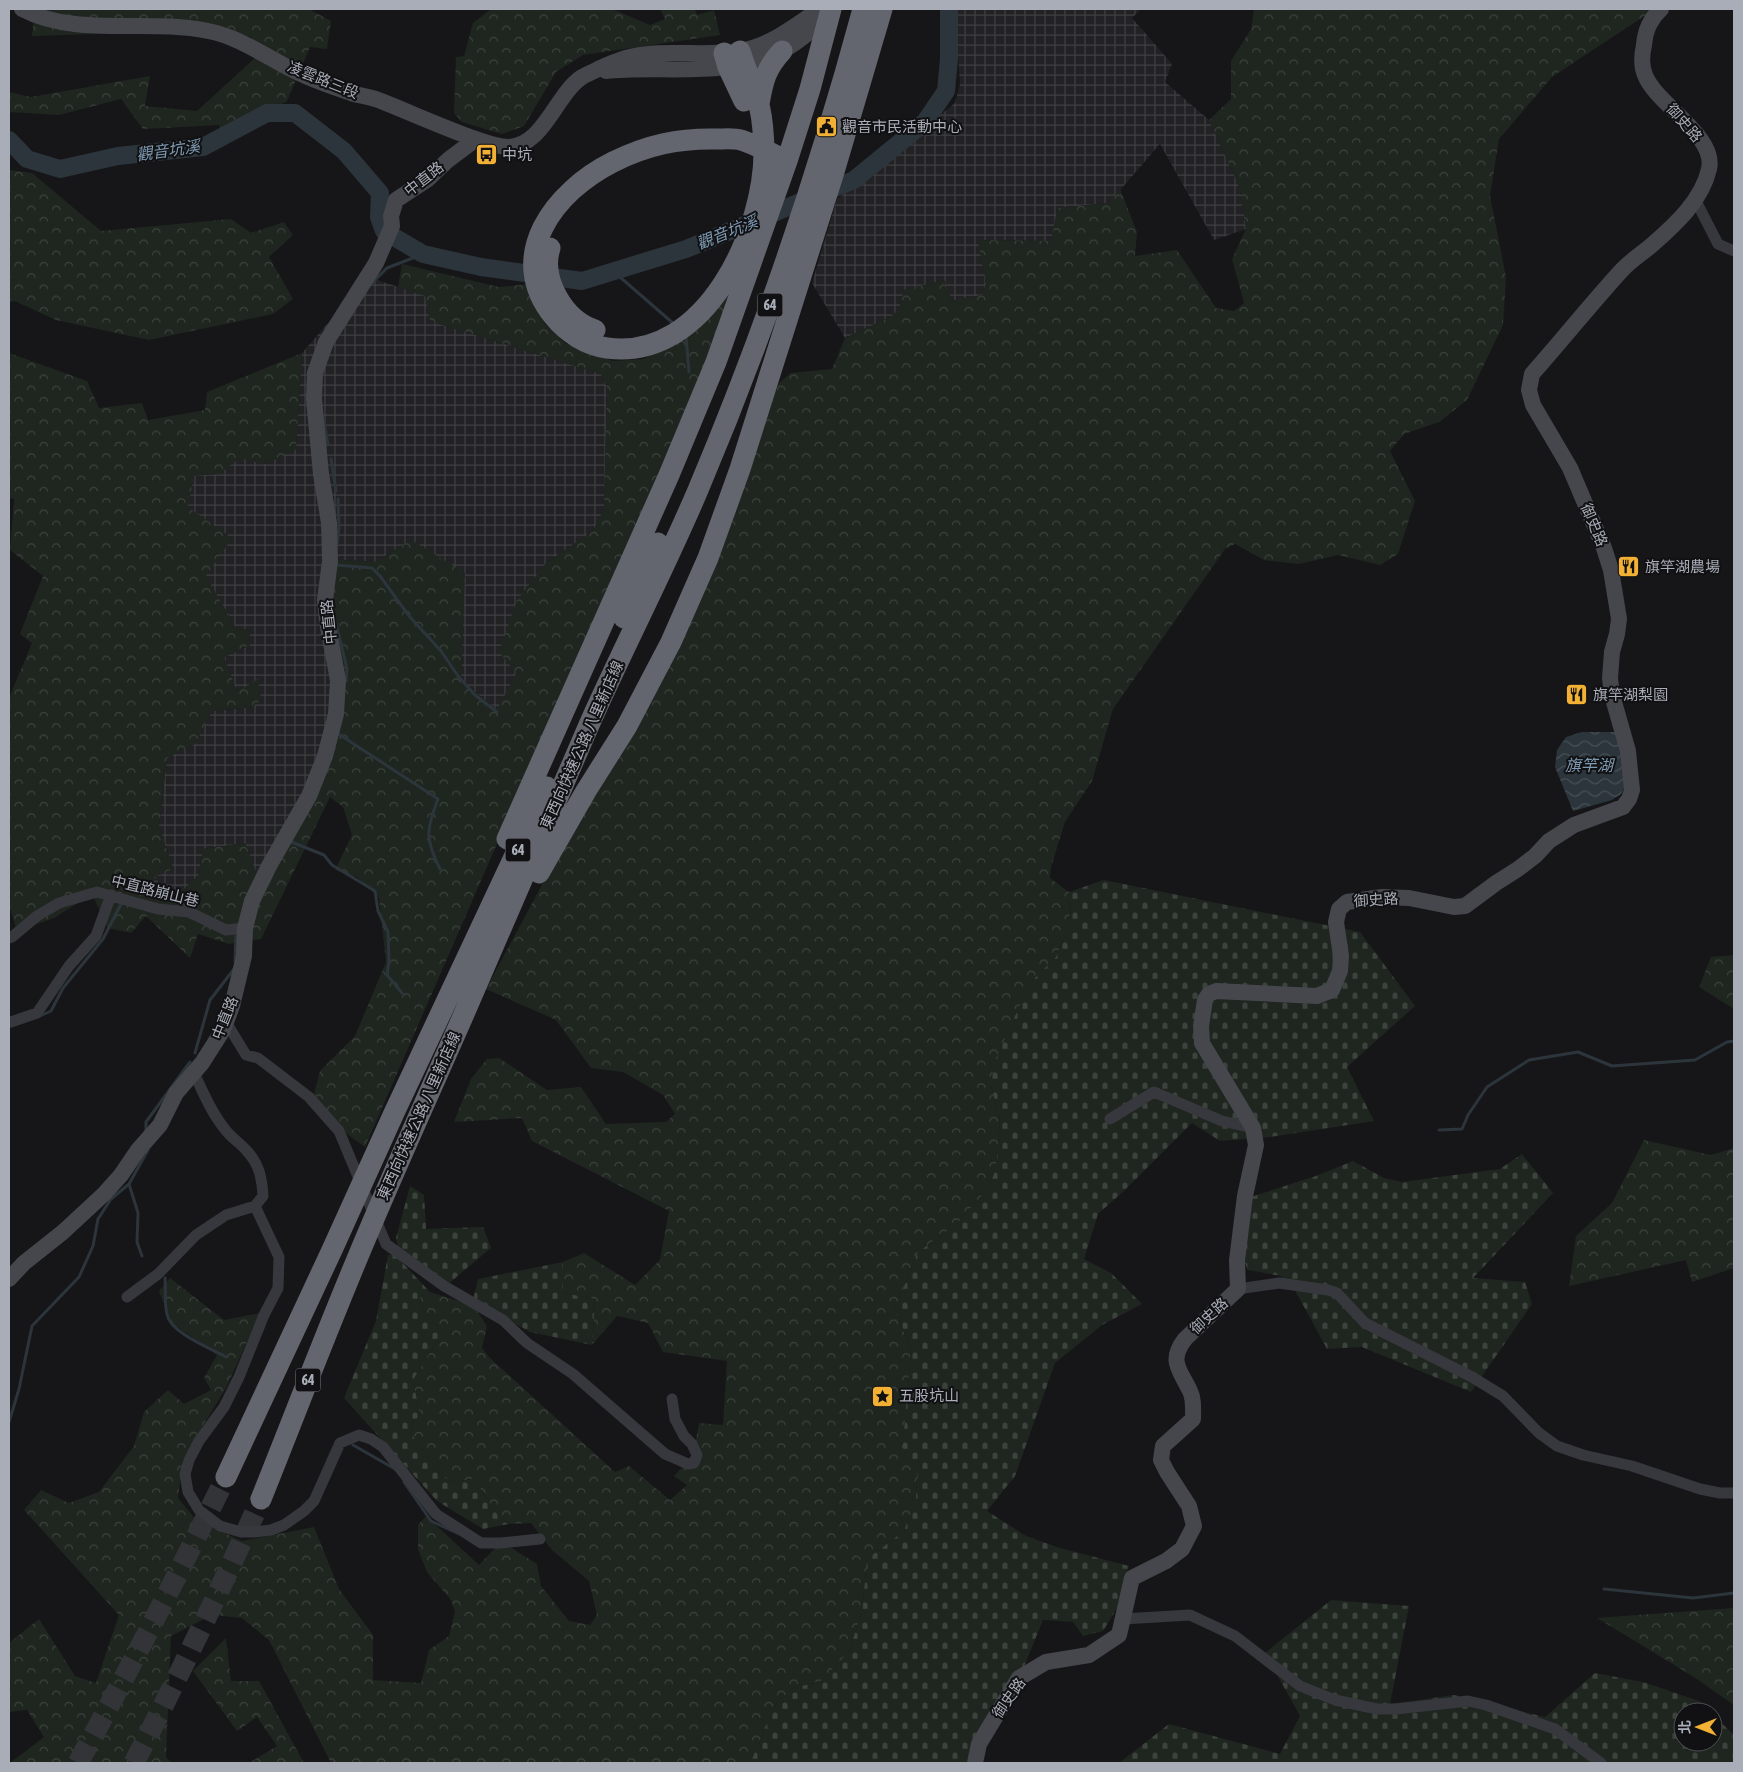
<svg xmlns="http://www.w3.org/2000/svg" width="1743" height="1772" font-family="'Asap Condensed','Noto Sans TC',sans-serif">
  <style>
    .industrial { fill: url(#industrial-grid) }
    .forest { fill: url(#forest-crowns) }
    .cemetery { fill: url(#cemetery-stones) }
    .water { fill: url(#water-waves) }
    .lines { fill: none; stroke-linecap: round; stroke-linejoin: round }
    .stream { stroke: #2c353c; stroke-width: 3 }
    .river { stroke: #2c353c; stroke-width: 18 }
    .highway-tunnel { stroke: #333438; stroke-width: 21; stroke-dasharray: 21 11; stroke-linecap: butt }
    .street { stroke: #37383d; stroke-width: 11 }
    .secondary { stroke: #45474d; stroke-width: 16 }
    .highway { stroke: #63666e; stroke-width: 21 }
    .labels { text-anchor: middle; stroke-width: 4; stroke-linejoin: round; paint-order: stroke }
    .shield { fill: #111113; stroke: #7b7e86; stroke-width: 1 }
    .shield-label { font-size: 14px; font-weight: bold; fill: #a8adb8 }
    .street-label { font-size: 15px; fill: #a8adb8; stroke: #111113 }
    .poi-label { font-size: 15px; fill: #a8adb8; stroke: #111113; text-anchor: start }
    .water-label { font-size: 16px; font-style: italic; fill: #7f9bb3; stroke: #111113 }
  </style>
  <defs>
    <pattern id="industrial-grid" width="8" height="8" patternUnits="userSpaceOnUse" patternTransform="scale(1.25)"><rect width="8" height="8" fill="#222225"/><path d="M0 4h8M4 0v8" fill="none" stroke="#3f3f43"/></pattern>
    <pattern id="forest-crowns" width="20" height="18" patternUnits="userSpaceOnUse" patternTransform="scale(1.25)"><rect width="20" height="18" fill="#1e261f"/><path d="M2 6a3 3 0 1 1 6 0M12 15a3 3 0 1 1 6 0" fill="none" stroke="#3c433d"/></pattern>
    <pattern id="cemetery-stones" width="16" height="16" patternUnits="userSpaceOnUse" patternTransform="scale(1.25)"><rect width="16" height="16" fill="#1e261f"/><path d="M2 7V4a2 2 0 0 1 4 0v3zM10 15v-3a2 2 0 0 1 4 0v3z" fill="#3c433d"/></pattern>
    <pattern id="water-waves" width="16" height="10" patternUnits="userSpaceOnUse" patternTransform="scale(1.25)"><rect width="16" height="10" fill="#2c353c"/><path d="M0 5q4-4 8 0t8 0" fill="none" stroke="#485056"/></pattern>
  </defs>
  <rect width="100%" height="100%" fill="#161618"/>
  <path class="industrial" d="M955 9H1141L1132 18 1172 64 1165 82 1209 120 1240 188 1246 229 1214 240 1160 144 1109 203 1058 208 1051 241 978 240 986 284 982 295 952 301 944 280 904 290 899 310 890 317 845 338 812 283 837 199 955 103 960 84Z
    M368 277 426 296 430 321 601 374 607 388 604 509 593 531 546 563 517 673 497 711 461 680 464 573 411 540 375 562 330 559 335 673 330 725 300 805 257 875 245 843 203 849 199 875 174 899 153 877 173 869 159 826 167 758 195 744 212 711 253 707 237 692 224 657 250 645 249 629 237 630 205 576 187 507 194 475 220 474 239 457 265 464 296 449 302 353Z"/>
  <path class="forest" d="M35 9H309L331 21 327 49 310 47 287 101 223 136 219 125 143 129 121 99 59 115 9 112V92L31 97 150 76 145 106 197 111 256 57 251 37 221 30 32 36Z
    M491 9H612L650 25 665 19 660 9H695L697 15 714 10 720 35 583 55 556 72 524 126 502 134 462 122 454 113 456 57 464 56 473 23Z
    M1254 9H1655L1552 77 1499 139 1490 196 1506 277 1503 325 1467 400 1439 422 1404 434 1390 451 1415 501 1398 554 1380 565 1338 555 1299 564 1264 560 1235 544 1225 549 1113 709 1092 781 1065 822 1051 867 1050 878 1069 892 1070 925 1056 957 1030 983 991 1086 1000 1119 996 1169 987 1190 956 1225 918 1252 895 1309 911 1349 903 1456 917 1474 916 1499 904 1531 867 1559 862 1613 848 1653 821 1681 794 1688 777 1703 750 1763H331L269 1640 242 1618 212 1615 171 1636 166 1757 172 1763H10L44 1737 27 1710 9 1712V1643L39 1619 75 1676 96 1683 119 1615 24 1510 41 1490 69 1503 99 1492 134 1446 144 1412 168 1390 184 1404 211 1390 204 1378 217 1355 172 1323 159 1291 170 1278 224 1320 260 1313 227 1386 183 1459 178 1498 196 1520 242 1541 314 1527 339 1589 373 1635V1680L421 1683 429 1650 449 1636 455 1611 451 1600 427 1572 418 1549V1525L426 1516 479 1565 495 1548 507 1545 537 1564 541 1586 569 1621 590 1625 597 1615 589 1581 552 1550 531 1523 509 1524 499 1517 474 1479 452 1482 442 1476 412 1435 411 1424 420 1415 413 1380 438 1339V1327L422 1309 420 1297 430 1292 474 1306 487 1326 482 1348 489 1357 615 1472 629 1466 670 1500 687 1485 674 1476 693 1456 699 1423 723 1425 727 1361 663 1352 648 1323 617 1316 592 1345 595 1299 563 1293V1262L584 1253 635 1285 660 1260 669 1211 532 1141 522 1118 454 1122 471 1079 487 1059 499 1058 547 1090 581 1087 606 1124 666 1122 675 1114 663 1095 623 1072 591 1068 556 1020 486 989 709 574 772 389 791 373 832 369 845 338 890 317 899 310 904 290 944 280 952 301 982 295 986 284 978 240 1051 241 1058 208 1109 203 1120 189 1137 232 1135 256 1177 250 1216 308 1234 311 1244 303 1232 259 1246 229 1240 188 1209 120 1231 99V61L1251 29Z
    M9 170 32 173 101 231 231 219 251 233 284 222 293 235 269 257 293 299 273 314 149 340 56 320 15 301 9 302Z
    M402 264 499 287 530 284 545 324 565 343 613 361 644 359 690 329 737 277 746 280 551 720 365 1147 328 1120 314 1094 320 1071 355 1036 386 962 379 898 357 877 335 870 352 835 343 807 330 797 261 939 229 944 198 934 190 958 146 916 131 933 108 928 92 894 54 918 17 931 9 906V698L32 643 20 634 43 576 10 550 14 499 9 498V353L87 381 99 408 142 403 148 420 205 410 207 392 302 353 296 449 265 464 239 458 220 474 194 476 188 507 232 538 206 576 237 630 249 629 250 645 224 657 237 692 258 679 261 699 253 707 212 711 195 744 167 758 159 826 173 869 154 877 174 899 199 875 203 849 245 843 257 875 300 805 330 725 329 559 375 562 411 540 465 573 461 680 497 710 516 673 499 652 517 600 546 563 593 531 604 509 607 388 601 374 430 321 425 296 398 287Z
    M1734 955V1009L1699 987 1711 957Z
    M1644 1140 1711 1155 1734 1148V1268L1692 1282 1686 1260 1569 1286 1576 1236 1612 1203Z
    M1734 1608V1705L1694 1677 1597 1618Z
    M226 1638 231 1681H259L304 1763H249L277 1746 257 1717 237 1731 193 1671Z"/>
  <path class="cemetery" d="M1104 880 1360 932 1415 1006 1347 1067 1374 1121 1270 1137 1220 1141 1192 1123 1125 1190 1098 1214 1084 1259 1111 1273 1142 1304 1102 1325 1055 1363 1015 1476 987 1511 1026 1536 1060 1548 1129 1566 1123 1585 1122 1600 1103 1631 1083 1636 1073 1622 1043 1620 1017 1684 973 1763H750L777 1703 794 1688 821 1681 848 1653 862 1613 867 1559 904 1531 916 1499 917 1474 902 1456 911 1349 895 1309 918 1252 956 1225 987 1190 996 1169 1000 1119 991 1086 994 1063 1030 983 1056 957 1070 925 1069 892Z
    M1522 1154 1553 1193 1473 1278 1525 1282 1532 1304 1471 1392 1362 1347 1327 1349 1296 1292 1281 1276 1248 1270 1243 1258 1251 1197 1316 1176 1353 1161 1384 1178 1402 1182 1500 1169Z
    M410 1186 424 1195 426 1229 483 1227 491 1248 447 1285 399 1251 396 1238Z
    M388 1255H395L430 1292 420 1297 422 1309 438 1327V1339L413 1380 420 1415 411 1424 412 1435 442 1476 452 1482 474 1479 499 1517 509 1524 483 1529 437 1501 344 1398 376 1321Z
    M563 1262V1293L595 1299 592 1345 530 1332 473 1300 478 1279Z
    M1331 1600 1409 1606 1390 1704 1454 1695 1545 1717 1595 1673 1643 1682 1699 1701 1710 1712H1683V1742H1713V1715L1734 1735V1763H1119L1169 1724 1280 1754 1300 1716 1265 1653Z"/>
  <path class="water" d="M1582 732H1615L1620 741 1625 786 1621 794 1612 800 1573 811 1555 767 1557 750 1566 737Z"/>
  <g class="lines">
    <path class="stream" d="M613 271 674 324
      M372 283 387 268 423 254
      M686 336 689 372
      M324 422 328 444
      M331 459 336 491
      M337 545 339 527 338 499
      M336 565 372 568 380 576 409 616 441 651 458 676 475 695 497 712
      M335 619 347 669 346 681
      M337 733 438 799C426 830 425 839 440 869
      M289 841 324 855 332 865 375 891 378 911 388 932 389 961 387 975 402 993
      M235 961 236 936
      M40 1016 51 1011 63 988 103 939 121 904
      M195 1053 210 1000 234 969
      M1439 1130 1462 1129 1468 1115 1487 1087 1529 1060 1578 1052 1612 1066 1695 1060 1727 1042 1734 1041
      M146 1132V1122L190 1062
      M129 1184 138 1213 137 1242 142 1256
      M165 1278C166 1289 164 1302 167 1314 170 1333 210 1348 226 1357
      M9 1422 19 1389 32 1326 79 1277 93 1246 98 1219 111 1199 129 1184 148 1150
      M353 1445 395 1469
      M404 1482 431 1521 457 1533
      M1604 1589 1693 1598 1734 1593"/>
    <path class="river" d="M9 140 27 159 60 169 118 156 203 147 267 113H295L344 151 380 193 379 217 384 231
      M394 237 423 254 481 267 582 281 686 249 854 180 925 122 946 91 949 59V9"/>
    <path class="highway-tunnel" d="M78 1763C130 1669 178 1574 226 1477
      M134 1763C179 1676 221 1588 261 1499"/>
    <path class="street" d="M1695 199 1718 244 1734 251
      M9 938 12 937 37 916 59 903 97 892 158 909 189 912 226 930 245 928
      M228 1017 226 1022 246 1055 258 1058 309 1097 339 1131 386 1244 444 1286 503 1320 527 1343 573 1374 665 1454 688 1464 694 1463 697 1455 692 1444 684 1436 675 1419 672 1399
      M11 1022 37 1013 69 966 96 936 111 895
      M1110 1119 1154 1092 1222 1121 1253 1128
      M255 1206 279 1257 278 1288 264 1315 239 1377 224 1407 199 1441 189 1460 185 1474 188 1492 199 1510 220 1526 241 1532H254L271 1530 284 1525 304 1511 314 1501 340 1443 359 1435 371 1439 383 1447 436 1514 481 1543H501L540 1539
      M1238 1289 1279 1283 1328 1290 1337 1293 1365 1323 1472 1377 1503 1396 1539 1433 1557 1446 1583 1455 1632 1466 1700 1489 1720 1493H1734
      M127 1297 158 1274 196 1235 226 1215 255 1206 263 1196C262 1178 259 1163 246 1150 239 1142 231 1138 224 1128 211 1112 203 1092 194 1073
      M1123 1619 1190 1615 1235 1636 1300 1686 1335 1700 1377 1709H1396L1468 1701 1486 1705 1555 1729 1601 1763"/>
    <path class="secondary" d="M22 9C77 38 148 18 208 31 240 37 266 57 295 71 312 80 333 87 351 93 361 96 372 97 381 101 411 113 440 126 470 137 482 141 496 147 508 147 543 147 556 94 582 77 587 74 593 72 598 69 607 65 616 61 626 58 662 48 702 57 739 51 771 46 794 26 820 9
      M606 71C664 65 728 79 782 51 800 42 815 27 831 14
      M9 1279 24 1263 63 1232 104 1194 121 1175 138 1150 160 1125 176 1093 202 1063 223 1030 232 1006 244 956 245 928 252 901 269 866 309 796 325 756 336 714 338 680 328 627 325 600 330 561 329 523 321 474 314 399 315 373 326 342 376 263 392 226 391 216 396 200 428 179 448 160 476 139
      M975 1763 979 1744 1019 1678 1046 1662 1089 1655 1119 1635 1132 1578 1166 1561 1182 1549 1194 1526 1189 1506 1167 1472 1161 1460 1163 1446 1193 1419C1193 1409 1194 1399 1190 1391 1180 1370 1168 1361 1185 1339L1238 1289 1237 1260 1245 1196 1256 1145 1253 1128 1202 1043 1201 1026 1205 1000 1209 994 1216 991 1317 996 1332 990 1340 971 1341 956 1336 922 1339 909 1347 902 1382 897 1409 898 1454 907 1465 906 1496 883 1518 869 1535 856 1549 841 1574 825 1623 807 1629 799 1632 790 1628 751 1612 695 1610 678 1612 652 1617 634 1619 619 1611 570 1604 548 1570 468 1533 405 1529 390 1532 374C1562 340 1591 304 1621 271 1631 260 1643 253 1653 244 1676 224 1702 200 1709 169 1717 136 1655 103 1645 75 1641 66 1642 54 1644 45 1645 31 1651 18 1661 9"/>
    <path class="highway" d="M740 51C745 68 753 84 758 102 763 116 763 132 764 147 766 229 706 362 607 348 586 345 567 333 554 317 504 256 555 191 613 162 647 145 679 138 717 139 724 139 734 138 741 140 757 145 772 154 787 161
      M724 53 728 67 744 101
      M759 104C763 81 766 68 782 51
      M550 248C540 279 564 320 595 330
      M624 618 658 543
      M507 839 669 475 716 362 787 161 810 89 831 9
      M539 873 586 791 627 726 671 642 708 558 740 469 833 175 882 9
      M226 1477 332 1250 394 1113 547 787
      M261 1499C293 1419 324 1338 357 1259 391 1177 428 1096 464 1014 506 918 547 821 589 725 624 646 664 570 698 490 764 334 819 172 863 9"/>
  </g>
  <defs>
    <symbol id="civic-square" viewBox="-11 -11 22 22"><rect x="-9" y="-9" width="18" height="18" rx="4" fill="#f2b134" stroke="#111113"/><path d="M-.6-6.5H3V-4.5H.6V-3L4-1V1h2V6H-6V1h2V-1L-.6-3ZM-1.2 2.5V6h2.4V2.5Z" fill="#111"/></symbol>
    <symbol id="bus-square" viewBox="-11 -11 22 22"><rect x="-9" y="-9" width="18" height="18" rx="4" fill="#f2b134" stroke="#111113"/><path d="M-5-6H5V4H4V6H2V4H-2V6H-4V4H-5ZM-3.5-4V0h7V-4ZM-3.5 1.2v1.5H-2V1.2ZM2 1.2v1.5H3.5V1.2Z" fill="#111"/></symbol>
    <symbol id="restaurant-square" viewBox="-11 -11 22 22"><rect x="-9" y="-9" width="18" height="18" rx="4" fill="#f2b134" stroke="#111113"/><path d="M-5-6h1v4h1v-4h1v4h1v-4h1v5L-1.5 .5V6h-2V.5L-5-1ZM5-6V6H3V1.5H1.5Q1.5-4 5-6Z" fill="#111"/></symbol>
    <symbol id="sight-square" viewBox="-11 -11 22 22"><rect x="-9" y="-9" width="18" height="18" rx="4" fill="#f2b134" stroke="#111113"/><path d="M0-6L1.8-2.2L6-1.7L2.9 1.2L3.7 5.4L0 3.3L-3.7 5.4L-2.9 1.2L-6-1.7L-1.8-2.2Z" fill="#111"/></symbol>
  </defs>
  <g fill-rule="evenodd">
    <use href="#civic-square" x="814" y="114" width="25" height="25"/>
    <use href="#bus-square" x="474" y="142" width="25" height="25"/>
    <use href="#restaurant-square" x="1616" y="554" width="25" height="25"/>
    <use href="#restaurant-square" x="1564" y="682" width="25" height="25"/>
    <use href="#sight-square" x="870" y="1384" width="25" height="25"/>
  </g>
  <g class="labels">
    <g class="shield">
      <rect x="757.5" y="293.5" width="25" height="23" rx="4"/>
      <rect x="505.5" y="838.5" width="25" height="23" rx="4"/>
      <rect x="295.5" y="1368.5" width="25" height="23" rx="4"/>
    </g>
    <g class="shield-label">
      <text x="770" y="310">64</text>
      <text x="518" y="855">64</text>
      <text x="308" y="1385">64</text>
    </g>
    <g class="street-label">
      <text transform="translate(323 80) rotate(22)" y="5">凌雲路三段</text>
      <text transform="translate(1684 123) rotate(49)" y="5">御史路</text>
      <text transform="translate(424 179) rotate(-38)" y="5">中直路</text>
      <text transform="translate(1594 525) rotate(67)" y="5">御史路</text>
      <text transform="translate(329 622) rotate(-96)" y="5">中直路</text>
      <text transform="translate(582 745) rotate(-66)" y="5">東西向快速公路 八里新店線</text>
      <text transform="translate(155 891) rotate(14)" y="5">中直路崩山巷</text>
      <text transform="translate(1376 900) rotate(-4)" y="5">御史路</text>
      <text transform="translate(225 1018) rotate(-68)" y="5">中直路</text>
      <text transform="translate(419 1116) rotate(-66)" y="5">東西向快速公路 八里新店線</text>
      <text transform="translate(1209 1316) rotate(-43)" y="5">御史路</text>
      <text transform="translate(1009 1698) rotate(-55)" y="5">御史路</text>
    </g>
    <g class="poi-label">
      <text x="842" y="132">觀音市民活動中心</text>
      <text x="502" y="160">中坑</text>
      <text x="1645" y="572">旗竿湖農場</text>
      <text x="1593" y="700">旗竿湖梨園</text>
      <text x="899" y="1401">五股坑山</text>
    </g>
    <g class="water-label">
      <text transform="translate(168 150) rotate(-8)" y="6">觀音坑溪</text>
      <text transform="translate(727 232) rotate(-22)" y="6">觀音坑溪</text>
      <text x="1589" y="771">旗竿湖</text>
    </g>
  </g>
  <rect width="1743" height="1772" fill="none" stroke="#a8adb8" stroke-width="20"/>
  <g transform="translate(1698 1727) rotate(270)"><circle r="24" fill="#111113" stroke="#4d4f55"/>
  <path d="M0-4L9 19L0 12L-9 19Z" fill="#f2b134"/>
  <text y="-8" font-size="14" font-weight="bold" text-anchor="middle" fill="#a8adb8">北</text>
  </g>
</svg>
